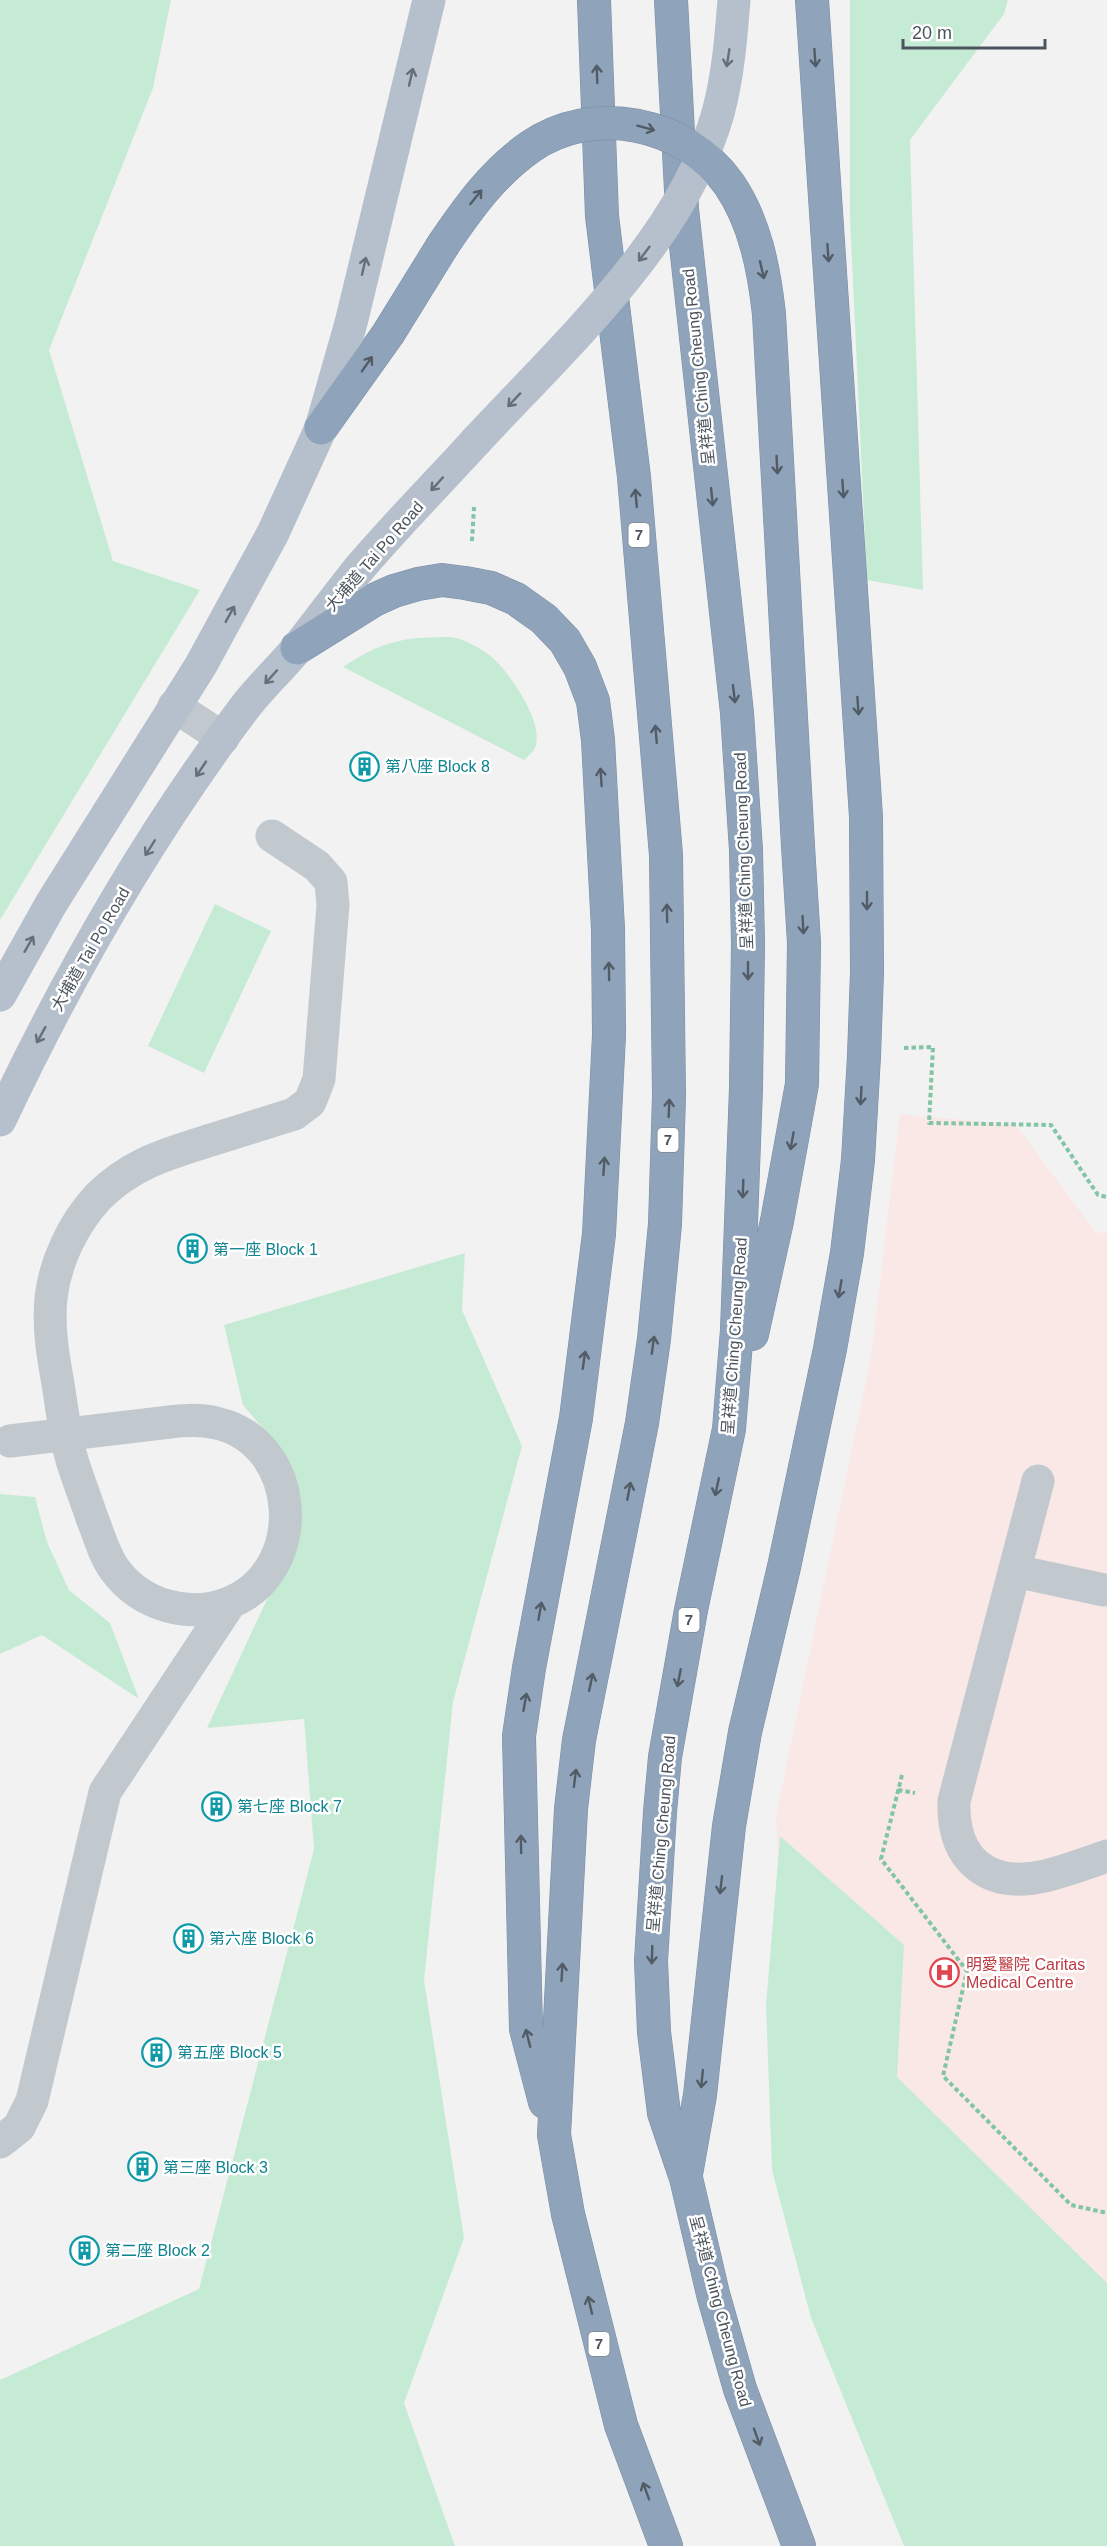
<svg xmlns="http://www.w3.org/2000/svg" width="1107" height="2546" font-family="Helvetica,'Noto Sans TC',sans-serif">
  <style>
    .medical { fill: #f9e8e6 }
    .green { fill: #c6ebd5 }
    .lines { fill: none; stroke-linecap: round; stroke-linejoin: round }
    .highway-casing { stroke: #7a8ea6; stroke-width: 34 }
    .path { stroke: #82c5a5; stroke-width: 4; stroke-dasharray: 4.5 3; stroke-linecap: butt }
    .minor { stroke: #c1c8ce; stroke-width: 33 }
    .major { stroke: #b5c0cc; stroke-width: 33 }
    .highway { stroke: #8fa3ba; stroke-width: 33 }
    .highway-bridge-casing { stroke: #7a8ea6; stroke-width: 34; stroke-linecap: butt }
    .minor-bridge { stroke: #c1c8ce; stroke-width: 33 }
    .major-bridge { stroke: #b5c0cc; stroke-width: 33 }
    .highway-bridge { stroke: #8fa3ba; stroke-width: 33 }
    .oneway { stroke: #666f79 }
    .oneway2 { stroke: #525c66 }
    .labels { text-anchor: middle; stroke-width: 5; stroke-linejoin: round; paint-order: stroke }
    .shield { fill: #fff; stroke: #81878e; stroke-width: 1.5 }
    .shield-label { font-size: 15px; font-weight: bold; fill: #4b545d }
    .street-label { font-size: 16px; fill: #4b545d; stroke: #fff }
    .culture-label { font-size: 16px; fill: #0d838f; stroke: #fff; text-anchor: start }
    .health-label { font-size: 16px; fill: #be3a42; stroke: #fff; text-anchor: start }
  </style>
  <rect width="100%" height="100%" fill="#f3f2f2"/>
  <path class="medical" d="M900 1114 1016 1125 1096 1233 1107 1232V2546L790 2130 776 1816 871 1357Z"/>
  <path class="green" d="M0 0H171L153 88 49 350 113 561 200 590 0 920Z
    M850 0H1008L1004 14 910 140 923 590 867 580 850 219Z
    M452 637C466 640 483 649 494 659 511 675 547 726 534 750 532 753 527 757 524 760L343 667C383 640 405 637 452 637Z
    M215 904 271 931 204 1073 148 1046Z
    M465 1253 462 1310 522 1446 453 1702 424 1980 464 2238 404 2403 455 2546H0V2380L199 2289 314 1849 304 1719 207 1728 285 1561 282 1451 243 1405 224 1325Z
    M0 1494 35 1497 47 1542 69 1590 110 1623 139 1699 42 1635 0 1654Z
    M780 1836 904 1945 897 2077 1107 2283V2546H904L811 2318 772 2170 766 2005Z"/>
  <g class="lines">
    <defs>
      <path id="highway" d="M594 0 602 216 634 477 666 855 669 1096 665 1224 654 1339 642 1423 579 1740 571 1809 554 2135 568 2214 621 2425 666 2546
        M671 0 682 209 737 713 746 850 748 944 746 1088 737 1330 729 1429 691 1610 665 1757 660 1812 651 1961 654 2032 664 2113 686 2178 713 2294 740 2389 799 2546
        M321 428 388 334 443 245
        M297 648 374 600 394 591 418 584 442 580 465 583 491 588 516 599 544 619 565 641 580 667 593 701 598 740 608 929 609 1035 599 1234 576 1418 529 1668 519 1736 526 2029 545 2102
        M752 1334 777 1221 802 1084 804 943 798 846
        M686 2174 700 2095 729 1826 745 1732 784 1567 830 1349 847 1253 858 1160 864 1056 867 972 866 817 812 0"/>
    </defs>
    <use href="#highway" class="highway-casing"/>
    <path class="path" d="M472 541 474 507
      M904 1048 933 1047 929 1123 1051 1125 1098 1195 1107 1197
      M902 1775 881 1859 967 1971 943 2076 1071 2205 1107 2213
      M898 1790 915 1793"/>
    <path class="minor" d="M174 706 223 738
      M170 1422C186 1420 200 1419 216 1423 302 1442 310 1571 229 1603 188 1619 141 1605 115 1570 104 1555 99 1535 92 1518 86 1499 78 1480 72 1460 65 1436 62 1409 58 1384 53 1356 48 1327 51 1298 55 1262 73 1224 98 1197 132 1163 167 1154 211 1140 239 1131 266 1123 294 1114L310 1102 319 1079 333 905 331 882 317 866 272 836
      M1038 1481 954 1801C952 1860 988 1889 1045 1876 1066 1871 1087 1863 1107 1856
      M1015 1571 1104 1590
      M0 2142 19 2127 32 2101 105 1792 230 1603"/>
    <path class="major" d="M0 995 51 904 201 665 273 533 321 428 351 323 429 0
      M0 1120C67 978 150 833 245 707 261 686 282 667 299 646 318 622 337 596 357 571 395 526 437 484 476 441"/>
    <use href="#highway" class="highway"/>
    <defs>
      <path id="highway-bridge" d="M443 245C468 208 493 173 530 147 593 103 685 122 729 184 755 222 764 269 769 314L798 846"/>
    </defs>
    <use href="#highway-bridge" class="highway-bridge-casing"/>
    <path class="minor-bridge" d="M10 1441 170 1422"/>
    <path class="major-bridge" d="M476 441C563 347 683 239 718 113 728 76 731 38 734 0"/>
    <use href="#highway-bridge" class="highway-bridge"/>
  </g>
  <defs><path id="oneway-shaft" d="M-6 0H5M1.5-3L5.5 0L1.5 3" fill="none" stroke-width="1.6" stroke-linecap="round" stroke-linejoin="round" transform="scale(1.5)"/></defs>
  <g class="oneway">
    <use href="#oneway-shaft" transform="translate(728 58) rotate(99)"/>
    <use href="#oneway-shaft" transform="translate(411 77) rotate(-77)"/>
    <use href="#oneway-shaft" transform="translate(644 254) rotate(127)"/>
    <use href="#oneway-shaft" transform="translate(364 266) rotate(-77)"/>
    <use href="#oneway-shaft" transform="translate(514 400) rotate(133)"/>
    <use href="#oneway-shaft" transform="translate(437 484) rotate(132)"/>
    <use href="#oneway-shaft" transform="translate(230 614) rotate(-61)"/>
    <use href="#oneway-shaft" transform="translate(271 677) rotate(132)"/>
    <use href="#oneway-shaft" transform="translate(201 769) rotate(124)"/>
    <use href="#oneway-shaft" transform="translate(150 848) rotate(122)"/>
    <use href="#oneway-shaft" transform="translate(29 944) rotate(-60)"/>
    <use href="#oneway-shaft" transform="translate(41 1035) rotate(119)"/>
  </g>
  <g class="oneway2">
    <use href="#oneway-shaft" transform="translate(815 58) rotate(86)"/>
    <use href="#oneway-shaft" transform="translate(597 74) rotate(-92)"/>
    <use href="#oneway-shaft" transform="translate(646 128) rotate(15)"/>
    <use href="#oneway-shaft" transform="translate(476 197) rotate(-51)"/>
    <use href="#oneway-shaft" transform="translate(828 253) rotate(86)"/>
    <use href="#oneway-shaft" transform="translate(762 270) rotate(77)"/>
    <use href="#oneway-shaft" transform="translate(367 364) rotate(-55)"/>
    <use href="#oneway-shaft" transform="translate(777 465) rotate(87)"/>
    <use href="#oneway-shaft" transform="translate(843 489) rotate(86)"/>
    <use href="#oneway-shaft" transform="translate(712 497) rotate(84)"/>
    <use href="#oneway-shaft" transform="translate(636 498) rotate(-95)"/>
    <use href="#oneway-shaft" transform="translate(734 694) rotate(83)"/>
    <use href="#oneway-shaft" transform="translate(858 706) rotate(86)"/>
    <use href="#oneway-shaft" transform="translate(656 734) rotate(-95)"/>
    <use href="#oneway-shaft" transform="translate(601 777) rotate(-94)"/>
    <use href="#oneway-shaft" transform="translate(867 901) rotate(90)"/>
    <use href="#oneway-shaft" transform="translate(667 913) rotate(-91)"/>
    <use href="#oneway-shaft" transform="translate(803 925) rotate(87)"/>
    <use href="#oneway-shaft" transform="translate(609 971) rotate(-91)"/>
    <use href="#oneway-shaft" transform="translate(748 971) rotate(90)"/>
    <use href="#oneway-shaft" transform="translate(861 1096) rotate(93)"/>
    <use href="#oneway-shaft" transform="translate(669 1108) rotate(-88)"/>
    <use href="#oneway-shaft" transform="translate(792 1141) rotate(100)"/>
    <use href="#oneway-shaft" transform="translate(604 1166) rotate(-86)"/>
    <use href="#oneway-shaft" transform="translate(743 1189) rotate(92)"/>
    <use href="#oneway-shaft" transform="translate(840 1289) rotate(100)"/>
    <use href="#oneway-shaft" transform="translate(653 1345) rotate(-82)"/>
    <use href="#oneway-shaft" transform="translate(584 1360) rotate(-82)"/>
    <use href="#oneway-shaft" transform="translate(717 1487) rotate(102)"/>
    <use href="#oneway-shaft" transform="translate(629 1491) rotate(-79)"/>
    <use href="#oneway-shaft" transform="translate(540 1611) rotate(-80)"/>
    <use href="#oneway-shaft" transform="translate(679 1678) rotate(101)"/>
    <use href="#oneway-shaft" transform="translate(591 1682) rotate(-78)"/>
    <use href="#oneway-shaft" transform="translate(525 1702) rotate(-80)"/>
    <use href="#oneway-shaft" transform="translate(575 1778) rotate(-83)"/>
    <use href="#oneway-shaft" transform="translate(521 1844) rotate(-91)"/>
    <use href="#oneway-shaft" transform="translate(721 1885) rotate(97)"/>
    <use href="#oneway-shaft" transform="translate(652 1955) rotate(92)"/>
    <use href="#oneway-shaft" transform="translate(562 1972) rotate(-87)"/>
    <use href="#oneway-shaft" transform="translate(528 2038) rotate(-104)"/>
    <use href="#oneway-shaft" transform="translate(702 2079) rotate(96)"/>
    <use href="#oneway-shaft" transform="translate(590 2305) rotate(-103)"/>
    <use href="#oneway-shaft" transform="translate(757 2437) rotate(70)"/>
    <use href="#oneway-shaft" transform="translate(646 2491) rotate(-110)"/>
  </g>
  <defs>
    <symbol id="building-ring" viewBox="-11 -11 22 22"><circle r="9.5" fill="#fff" stroke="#0f9aa8" stroke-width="1.5"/><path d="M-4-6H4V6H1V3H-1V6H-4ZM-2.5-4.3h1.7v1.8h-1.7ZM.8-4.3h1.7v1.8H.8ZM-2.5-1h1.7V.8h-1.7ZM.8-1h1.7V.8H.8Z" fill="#0f9aa8"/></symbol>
    <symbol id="hospital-ring" viewBox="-11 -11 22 22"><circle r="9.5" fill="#fff" stroke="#e0444e" stroke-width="1.5"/><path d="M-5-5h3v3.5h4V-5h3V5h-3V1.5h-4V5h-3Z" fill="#e0444e"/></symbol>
  </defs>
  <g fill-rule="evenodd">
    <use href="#building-ring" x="348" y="750" width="33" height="33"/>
    <use href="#building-ring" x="176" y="1232" width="33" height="33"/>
    <use href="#building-ring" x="200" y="1790" width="33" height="33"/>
    <use href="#building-ring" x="172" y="1922" width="33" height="33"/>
    <use href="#hospital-ring" x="928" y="1956" width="33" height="33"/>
    <use href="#building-ring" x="140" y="2036" width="33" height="33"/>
    <use href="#building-ring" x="126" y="2150" width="33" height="33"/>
    <use href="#building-ring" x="68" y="2234" width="33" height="33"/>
  </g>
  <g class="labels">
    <g class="shield">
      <rect x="628.5" y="523" width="21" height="24" rx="4.5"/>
      <rect x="657.5" y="1128" width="21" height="24" rx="4.5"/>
      <rect x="678.5" y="1608" width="21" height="24" rx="4.5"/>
      <rect x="588.5" y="2332" width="21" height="24" rx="4.5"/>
    </g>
    <g class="shield-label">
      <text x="639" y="540">7</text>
      <text x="668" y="1145">7</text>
      <text x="689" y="1625">7</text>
      <text x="599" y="2349">7</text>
    </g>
    <g class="street-label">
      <text transform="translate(698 367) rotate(-96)" y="6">呈祥道 Ching Cheung Road</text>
      <text transform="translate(374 556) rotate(-49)" y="6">大埔道 Tai Po Road</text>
      <text transform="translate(743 851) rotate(-92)" y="6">呈祥道 Ching Cheung Road</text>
      <text transform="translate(90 949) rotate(-60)" y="6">大埔道 Tai Po Road</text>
      <text transform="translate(734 1336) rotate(-86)" y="6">呈祥道 Ching Cheung Road</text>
      <text transform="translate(661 1834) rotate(-85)" y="6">呈祥道 Ching Cheung Road</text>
      <text transform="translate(721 2311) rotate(75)" y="6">呈祥道 Ching Cheung Road</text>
    </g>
    <g class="culture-label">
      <text x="385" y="772">第八座 Block 8</text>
      <text x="213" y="1255">第一座 Block 1</text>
      <text x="237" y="1812">第七座 Block 7</text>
      <text x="209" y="1944">第六座 Block 6</text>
      <text x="177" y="2058">第五座 Block 5</text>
      <text x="163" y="2173">第三座 Block 3</text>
      <text x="105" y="2256">第二座 Block 2</text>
    </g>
    <g class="health-label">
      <text x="966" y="1970">明愛醫院 Caritas<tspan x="966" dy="18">Medical Centre</tspan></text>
    </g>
  </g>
  <path d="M903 39v9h142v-9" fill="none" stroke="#4b545d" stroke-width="3"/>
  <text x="912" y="39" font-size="18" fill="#4b545d" stroke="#ffffff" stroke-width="4.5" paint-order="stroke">20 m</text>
</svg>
